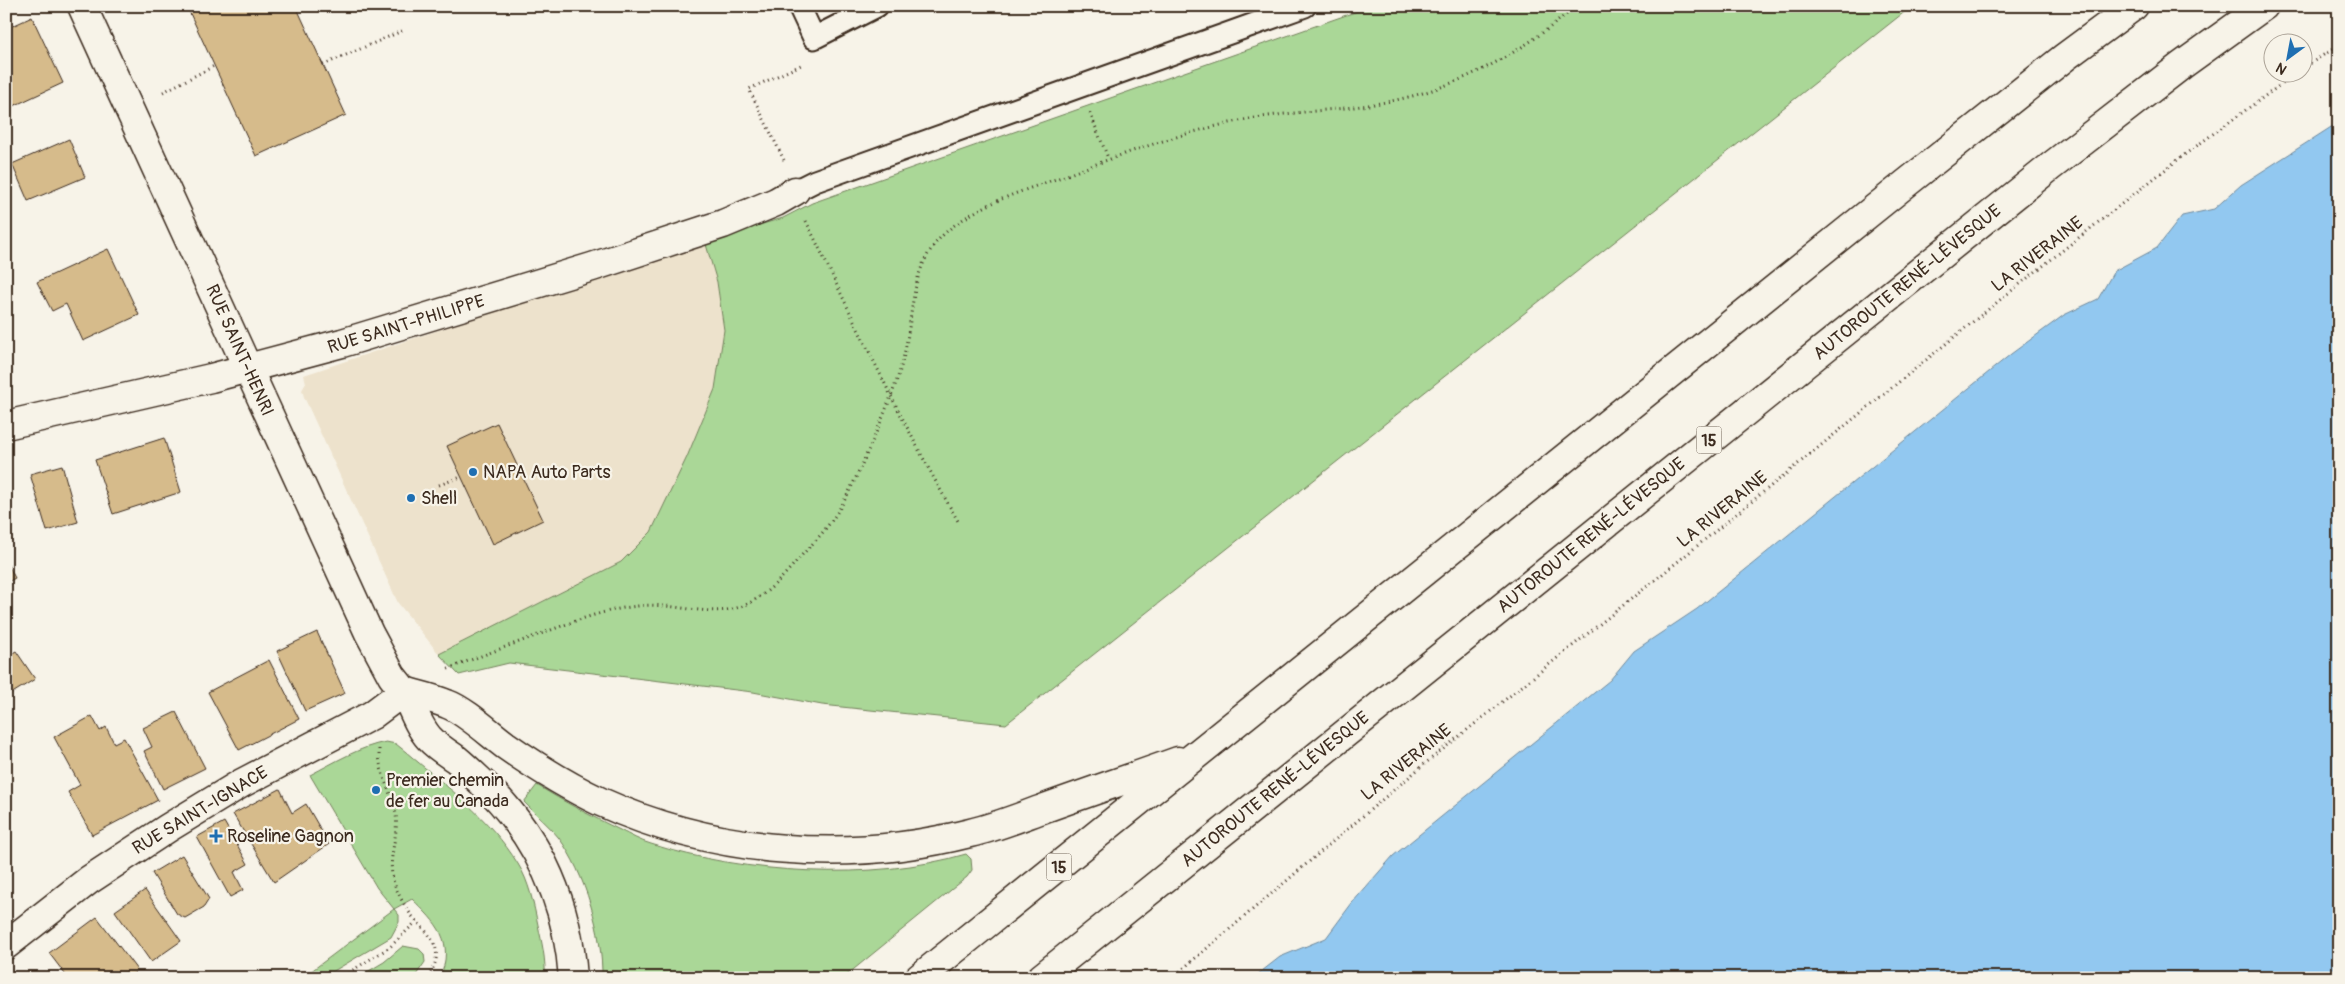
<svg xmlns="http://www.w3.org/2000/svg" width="2345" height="984" font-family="Pangolin,sans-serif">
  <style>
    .built { fill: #ede2cc }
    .green { fill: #aad797; stroke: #72805a }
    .water { fill: #92c8f0; stroke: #6f899c }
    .building { fill: #d6bb8b; stroke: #3b2a1e }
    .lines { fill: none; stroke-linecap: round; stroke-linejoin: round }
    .lane-casing { stroke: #3b2a1e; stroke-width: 25 }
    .street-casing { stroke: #3b2a1e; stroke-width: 31 }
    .secondary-casing { stroke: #3b2a1e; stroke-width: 31 }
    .highway-casing { stroke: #3b2a1e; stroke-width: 31 }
    .path { stroke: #3b2a1e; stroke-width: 3; stroke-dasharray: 1 4; stroke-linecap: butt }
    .lane { stroke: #f7f3e8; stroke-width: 21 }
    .street { stroke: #f7f3e8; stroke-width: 28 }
    .secondary { stroke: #f7f3e8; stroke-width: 28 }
    .highway { stroke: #f7f3e8; stroke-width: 28 }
    .poi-dot { fill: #1f6fb2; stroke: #f7f3e8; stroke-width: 2 }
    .labels { text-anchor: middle; stroke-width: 4.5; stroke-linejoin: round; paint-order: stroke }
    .shield { fill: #f7f3e8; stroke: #73665b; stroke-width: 1 }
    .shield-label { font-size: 16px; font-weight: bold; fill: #3b2a1e }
    .street-label { font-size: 18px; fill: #3b2a1e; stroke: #f7f3e8 }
    .poi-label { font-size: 18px; fill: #3b2a1e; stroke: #f7f3e8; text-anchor: start }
  </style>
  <rect width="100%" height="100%" fill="#f7f3e8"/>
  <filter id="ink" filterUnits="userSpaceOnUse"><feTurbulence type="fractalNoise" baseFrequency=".02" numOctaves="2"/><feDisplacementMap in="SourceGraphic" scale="10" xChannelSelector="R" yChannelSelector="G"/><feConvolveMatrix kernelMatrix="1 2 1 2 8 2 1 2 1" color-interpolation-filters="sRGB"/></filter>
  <g filter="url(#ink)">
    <path class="built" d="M705 241 717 282 724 331 715 389 687 457 651 532 621 562 439 654 398 603 304 397 302 390 306 383 304 375Z"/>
    <path class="green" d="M1372 6H1912L1006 724 822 705 753 692 509 663 459 675 439 654 621 562 651 532 687 457 715 389 724 330 717 282 705 241 783 218 812 203Z
      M386 742 396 744 406 752C446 786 490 818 518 864 529 881 534 906 538 925 542 943 546 960 545 978H440C455 941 437 923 412 899L394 909 399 915V922L391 937 322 978H302L394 909 377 888 310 775C335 762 359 747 386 742Z
      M537 785C564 802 591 816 620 830 630 835 640 841 651 844 744 874 872 882 966 854L971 859 972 870 967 877 843 978H602C603 935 585 873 559 838 549 825 535 814 524 802Z
      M403 946 419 949 424 954 425 962 414 978H357L384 962Z"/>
    <path class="water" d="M2339 122V978H1253L1280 957 1326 938 1352 903 1393 856 1610 680 1634 651 1697 609 2011 354 2064 315 2098 299 2114 271 2157 248 2182 216 2214 209 2241 185Z"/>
    <path class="building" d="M193 6H296L346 115 256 156 188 9Z
      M32 17 63 83 7 109 6 29Z
      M69 139 85 177 28 201 12 164Z
      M108 249 139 315 83 341 66 304 52 311 37 282Z
      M497 423 543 520 493 544 447 446Z
      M164 438 181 492 113 514 95 460Z
      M62 465 78 522 47 531 30 474Z
      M6 561 15 578 6 583Z
      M317 632 345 693 305 711 277 651Z
      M16 651 35 679 6 697V657Z
      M269 660 299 719 239 750 208 692Z
      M176 712 205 768 163 789 144 751 152 747 143 728Z
      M92 716 100 731 106 727 114 743 124 738 158 800 92 835 68 792 80 785 54 737Z
      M280 789 292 813 306 804 329 844 274 882 233 814Z
      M224 822 248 864 234 872 243 890 230 897 197 837Z
      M182 855 209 899 204 907 185 918 177 914 152 873Z
      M145 890 181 941 151 962 115 911Z
      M97 917 137 970 132 975 134 978H68L49 953Z"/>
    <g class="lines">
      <defs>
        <path id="lane" d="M799 6 814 38 877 6
          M795 191 815 181 1305 6"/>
        <path id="street" d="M6 425 211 378 342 343 592 267 723 224 776 202 795 191
          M6 945 89 880 168 828 242 783 372 715 404 691"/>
        <path id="secondary" d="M82 6 369 633 392 676 404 691"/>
        <path id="highway" d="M404 691C418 695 433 698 447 704 464 710 489 733 505 745 535 766 567 786 601 802 716 854 848 864 970 833 996 827 1020 817 1045 808 1089 792 1134 777 1178 761
          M404 691C411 705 418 726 429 738 436 746 447 753 456 759 468 769 479 780 490 790 541 842 568 905 573 978
          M919 978 1904 185 2065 57 2134 6
          M1041 978 2050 167 2182 65 2264 6"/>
      </defs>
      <use href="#lane" class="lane-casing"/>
      <use href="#street" class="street-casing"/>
      <use href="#secondary" class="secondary-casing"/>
      <use href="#highway" class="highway-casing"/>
      <path class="path" d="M323 65 402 31
        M2302 69 2339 45
        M163 92 214 66
        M1090 113 1108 158
        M784 160 749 89 801 65
        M806 221C855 322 902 424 958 521
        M439 485 461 477
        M448 669C477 657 506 647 535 636 570 623 601 610 638 606 682 601 722 626 762 595 777 584 790 569 802 555 810 546 819 538 826 528 847 502 859 470 873 440 884 414 896 387 903 359 917 304 906 256 962 220 993 199 1032 188 1067 175 1125 153 1183 132 1244 120 1291 111 1339 111 1386 102 1456 89 1523 53 1576 6
        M379 749C378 773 392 792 396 815 399 837 386 859 394 883 398 894 405 907 412 916 430 936 448 949 427 978
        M340 978 390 947 417 921
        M1172 978 1422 766 1665 572 2006 295 2180 158 2298 72"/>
      <use href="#lane" class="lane"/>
      <use href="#street" class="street"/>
      <use href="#secondary" class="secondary"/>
      <use href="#highway" class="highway"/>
    </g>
  </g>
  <g class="poi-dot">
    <circle cx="473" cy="472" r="5"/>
    <circle cx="411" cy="498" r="5"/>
    <circle cx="376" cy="790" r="5"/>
    <path d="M213.5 828.5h5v5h5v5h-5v5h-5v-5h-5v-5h5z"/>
  </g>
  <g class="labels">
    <g class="shield">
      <rect x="1696.5" y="426.5" width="25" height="27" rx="4"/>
      <rect x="1046.5" y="853.5" width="25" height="27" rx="4"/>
    </g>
    <g class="shield-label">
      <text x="1709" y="446">15</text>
      <text x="1059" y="873">15</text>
    </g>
    <g class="street-label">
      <text transform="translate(2037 254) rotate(-38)" y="6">LA RIVERAINE</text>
      <text transform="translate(1907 282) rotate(-39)" y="6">AUTOROUTE RENÉ-LÉVESQUE</text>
      <text transform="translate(406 324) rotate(-17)" y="6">RUE SAINT-PHILIPPE</text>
      <text transform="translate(240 350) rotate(66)" y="6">RUE SAINT-HENRI</text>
      <text transform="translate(1722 509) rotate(-39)" y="6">LA RIVERAINE</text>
      <text transform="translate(1591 535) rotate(-39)" y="6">AUTOROUTE RENÉ-LÉVESQUE</text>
      <text transform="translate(1406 762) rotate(-39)" y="6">LA RIVERAINE</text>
      <text transform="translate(1275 789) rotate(-39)" y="6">AUTOROUTE RENÉ-LÉVESQUE</text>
      <text transform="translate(200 810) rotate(-31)" y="6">RUE SAINT-IGNACE</text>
    </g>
    <g class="poi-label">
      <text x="483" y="478">NAPA Auto Parts</text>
      <text x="421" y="504">Shell</text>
      <text x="386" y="786">Premier chemin<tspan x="386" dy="21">de fer au Canada</tspan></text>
      <text x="227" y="842">Roseline Gagnon</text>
    </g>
  </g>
  <rect width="2345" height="984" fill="none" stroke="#f7f3e8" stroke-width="25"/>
  <rect x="12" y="12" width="2320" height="959" fill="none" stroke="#3b2a1e" stroke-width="2" filter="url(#ink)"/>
  <g transform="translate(2288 58) rotate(212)"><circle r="24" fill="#f7f3e8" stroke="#aca397"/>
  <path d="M0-4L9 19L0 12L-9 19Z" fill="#1f6fb2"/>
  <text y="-8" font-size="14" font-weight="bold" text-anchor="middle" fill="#3b2a1e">N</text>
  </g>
</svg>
